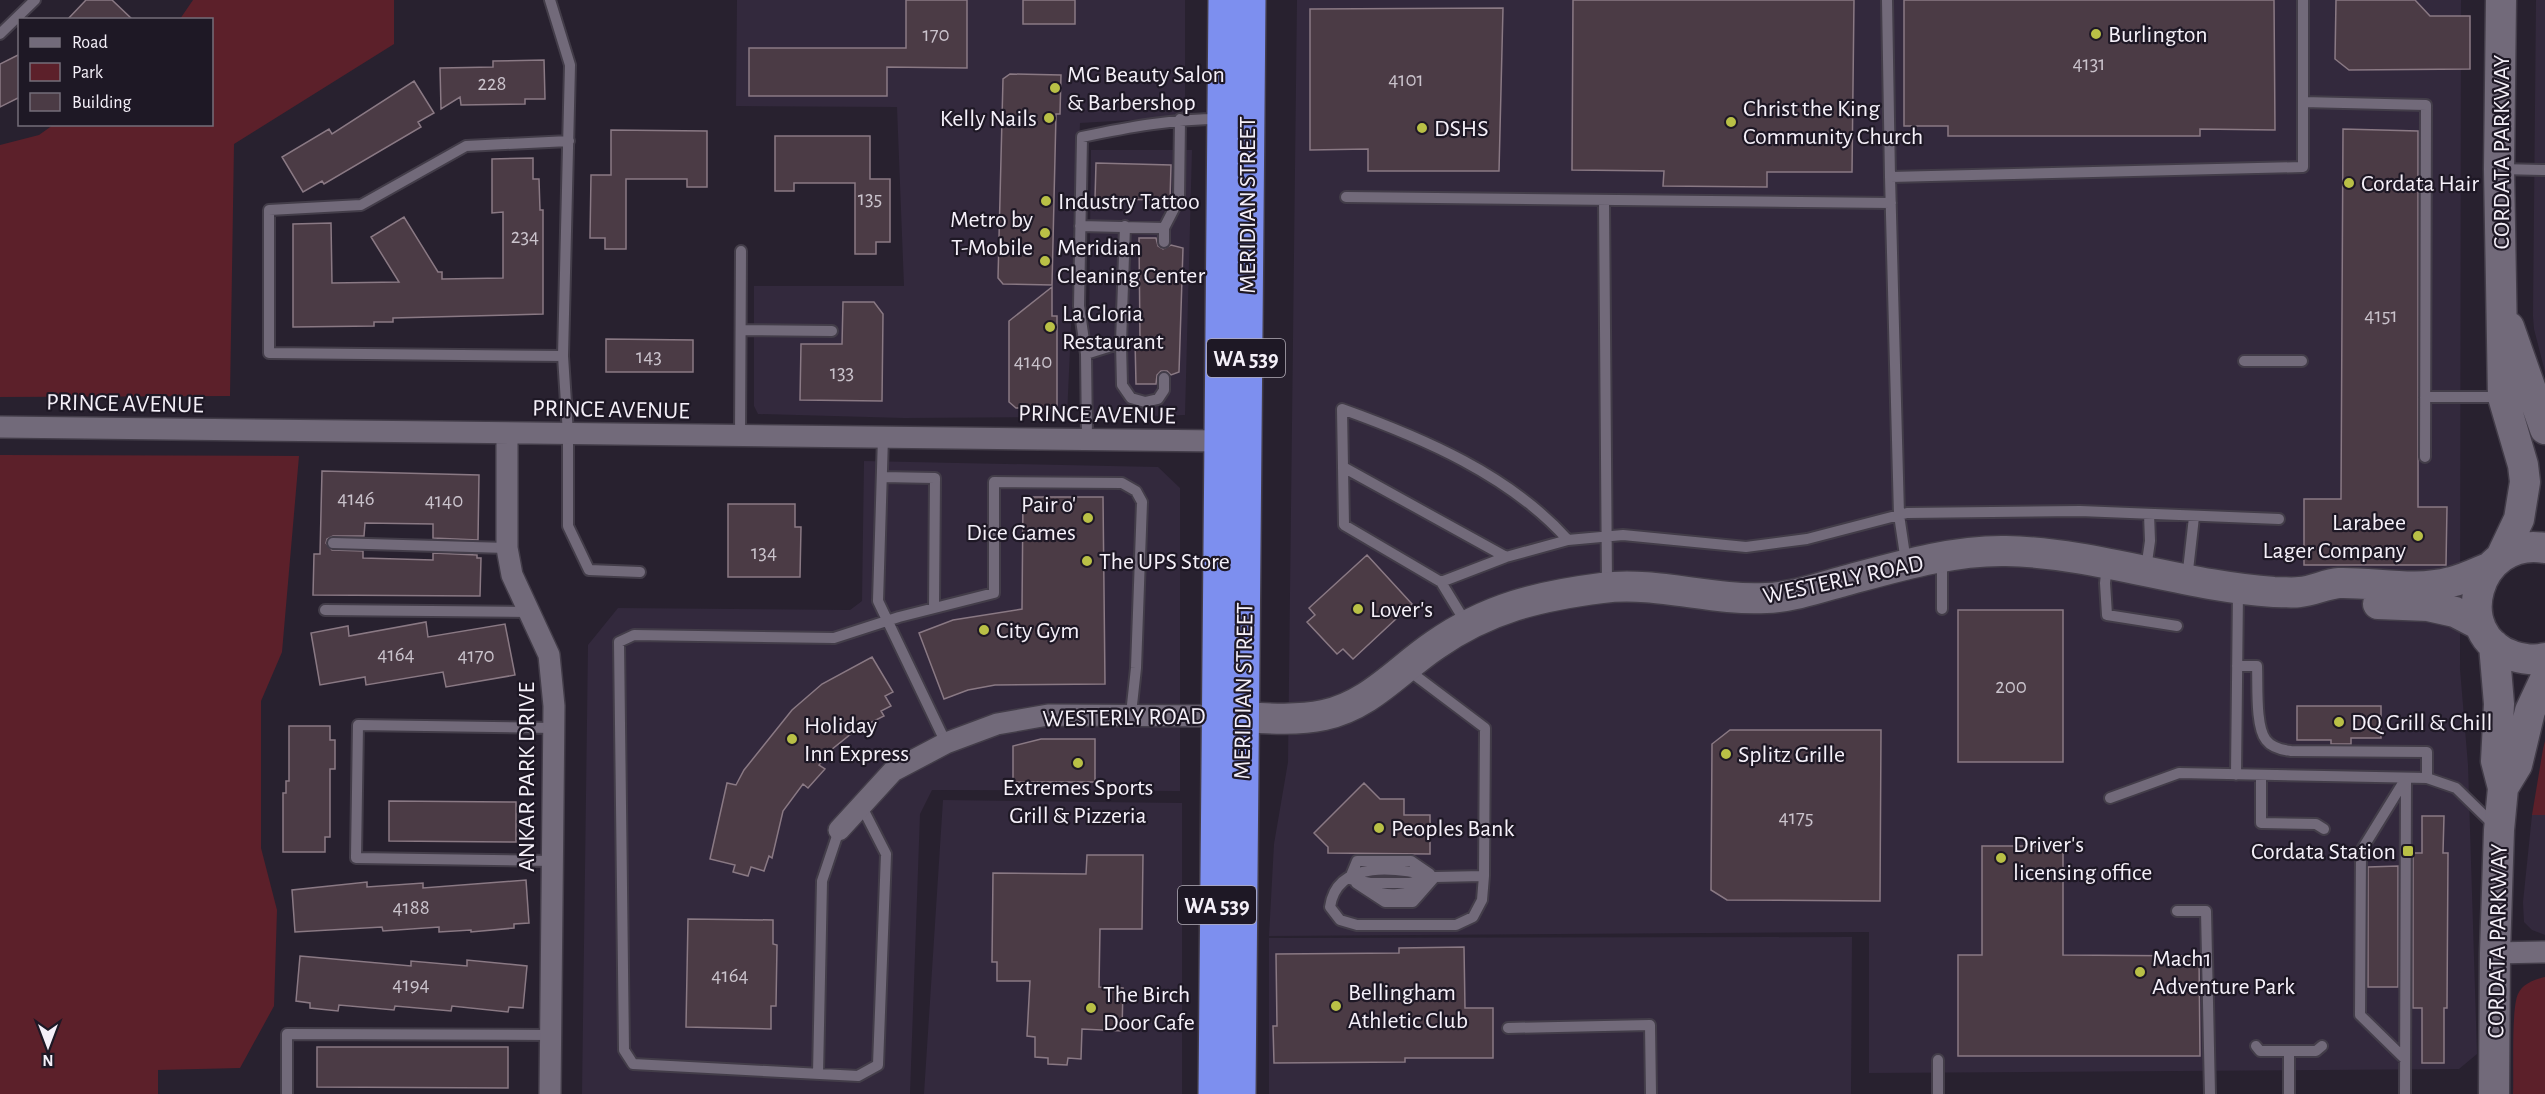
<svg xmlns="http://www.w3.org/2000/svg" width="2545" height="1094" font-family="'Alegreya Sans',sans-serif">
  <style>
    .built { fill: #33293d }
    .green { fill: #5c202a }
    .building { fill: #4b3b45; stroke: #8a7984; stroke-width: 1.5 }
    .lines { fill: none; stroke-linecap: round; stroke-linejoin: round }
    .lane-casing { stroke: #433d49; stroke-width: 14 }
    .street-casing { stroke: #433d49; stroke-width: 24 }
    .secondary-casing { stroke: #433d49; stroke-width: 33 }
    .highway-casing { stroke: #433d49; stroke-width: 36 }
    .lane { stroke: #726a7a; stroke-width: 10 }
    .street { stroke: #726a7a; stroke-width: 21 }
    .secondary { stroke: #726a7a; stroke-width: 30 }
    .highway { stroke: #7d8fef; stroke-width: 33 }
    .poi-dot { fill: #b9c046; stroke: #1e1825; stroke-width: 2 }
    .labels { text-anchor: middle; stroke-width: 4.5; stroke-linejoin: round; paint-order: stroke }
    .number-label { font-size: 21px; fill: #cac3cc }
    .shield { fill: #1e1825; stroke: #b4afb9; stroke-width: 1.5 }
    .shield-label { font-size: 22px; font-weight: bold; fill: #f5f0f9 }
    .poi-label { font-size: 24px; fill: #f5f0f9; stroke: #1e1825; text-anchor: start }
    .street-label { font-size: 24px; fill: #f5f0f9; stroke: #1e1825 }
  </style>
  <rect width="100%" height="100%" fill="#28212f"/>
  <path class="built" d="M737 0H1185V117L1080 123 1067 417 904 418 758 414 754 406V286H904L897 107 736 106Z
    M1297 0H2461L2460 669 2468 765 2477 1054 2459 1069 1869 1073V932L1269 936 1274 844 1288 762Z
    M2536 0H2545V372L2534 329 2533 316Z
    M1091 150H1192L1185 415 1088 418Z
    M864 461 1158 467 1180 488V791L932 790 920 814 910 1094H582L588 645 618 608 850 610 862 601Z
    M943 800 1182 803V1094H924Z
    M2532 815H2545V935L2532 930 2524 922 2523 902Z
    M1852 937 1851 1094H1269V938Z"/>
  <path class="green" d="M193 0H394V44L234 144 230 396 0 397V145L39 135 53 125 212 124V20L180 19Z
    M0 455 299 456 282 652 261 701V848L277 910 274 1006 240 1068 158 1070V1094H0Z
    M2545 741V815H2532L2543 749Z
    M2545 977V1094H2513C2514 1074 2511 1009 2518 994 2522 984 2535 979 2545 977Z"/>
  <path class="building" d="M86 0H112L133 20H67Z
    M906 0H967V68L887 67V96H749V48H906Z
    M1023 0H1075V24H1023Z
    M1573 0H1854L1852 172H1767V187L1663 186 1664 171 1572 170Z
    M1904 0H2274L2275 130 2200 129V136H1948V126H1904Z
    M2336 0H2415L2430 16H2470V69L2349 70 2335 59Z
    M1503 8 1499 171H1368V149L1310 150V9Z
    M20 54V97L0 107V64Z
    M544 60 545 99H525V104L461 105 460 97 441 109 440 68 493 67V61Z
    M1010 74 1061 75 1060 114H1056L1052 285 1003 284 998 278 1003 79Z
    M414 81 434 113 418 122 421 127 324 184 322 181 303 192 282 157 329 129 332 134Z
    M2343 129 2418 131V507H2447L2446 565H2304V499H2341Z
    M611 130 707 131V187H687V179H626V249H605V238H590L591 175H611Z
    M775 136H870V179H890V242H876V254H855V183H794V191H775Z
    M533 158V179H539L540 210H543V314L393 318V322H374V326L293 327V224L331 223 332 283 399 282 371 237 404 217 438 272H442V279L503 278V212L492 213V159Z
    M1096 163 1171 165 1170 200 1095 199Z
    M1139 238H1156L1158 246 1163 249 1171 245 1183 248 1179 372 1171 375 1167 371H1161L1157 375 1156 384H1136L1135 340H1140Z
    M1052 287V316H1057V408H1016L1009 402V321Z
    M843 302H874L883 314 882 401 800 400 801 344H842Z
    M606 339 693 340V372H606Z
    M322 471 479 475 478 540 433 538V524L365 523 364 536H333L327 539 326 543 332 550 363 551V558L433 560V553L477 555V558H481L480 596 313 595 314 554H320Z
    M1023 497H1103L1105 684 995 685 968 690 944 699 919 633 953 620 1022 609Z
    M728 504H795V527H801L800 577H728Z
    M1367 555 1412 604 1353 659 1343 649 1337 654 1307 622 1315 615 1309 608Z
    M1958 610H2063V762H1958Z
    M426 622 428 637 505 624 515 675 446 687 443 672 366 685 365 677 320 685 311 633 348 626 349 636Z
    M872 657 893 692 885 696 891 706 881 711 884 716 856 730 831 750 819 765 825 769 808 788 803 784 783 811 772 858 769 856 764 871 751 867 748 876 733 872 735 865 710 859 727 783 736 785 744 770 792 710 822 684Z
    M2297 706H2381V738H2351V744H2331V740H2297Z
    M289 726H330V740H335V769H330V837H325V852H283V793H286V781H289Z
    M1730 730H1881L1880 901 1727 900 1711 890 1712 744Z
    M1041 739H1095V782H1013V746Z
    M1364 783 1380 799H1404V815H1430V854L1328 853V847L1314 833Z
    M389 801 516 802V842L389 841Z
    M2422 816H2444L2443 853H2448L2447 1008H2444V1063H2422V1008H2413V853H2422Z
    M1982 846H2063V955L2199 956 2200 1056H1958V955H1982Z
    M1087 855H1143L1142 929H1100L1099 987 1123 988 1122 1031 1082 1029 1081 1059 1068 1058 1067 1065 1048 1064V1058L1035 1057V1037L1027 1036 1030 981H997V962H992L993 873 1086 874Z
    M2398 866V987H2368V867Z
    M526 880 529 923 514 924V928L471 932V930L439 932V927L383 931 382 927 295 932 292 890 367 882V887L423 883V888Z
    M688 919 773 920V944L777 945 776 1006H771V1029L686 1027Z
    M1464 947 1465 1008H1493V1058H1405V1062L1274 1063 1273 1026H1277L1276 954 1399 953V948Z
    M300 956 411 966V961L467 966V960L527 966 523 1008 509 1007 508 1012 452 1006 451 1011 395 1006 394 1010 339 1005 338 1011 310 1008V1003L296 1001Z
    M317 1047H508V1088L317 1087Z"/>
  <g class="lines">
    <defs>
      <path id="lane" d="M550 0 570 65 563 356 568 434V526L589 570 640 572
        M1887 0 1890 177 2303 167V0
        M0 34 35 0
        M2303 102 2426 105 2425 457
        M2500 169 2545 170
        M1890 177 1899 515 1906 562
        M1346 197 1891 203
        M1604 200 1607 587
        M1080 226 1164 228 1179 199 1180 119
        M1164 228V242
        M741 330 832 331
        M1121 343 1122 385 1131 398 1145 402 1158 399 1164 390V378
        M1086 354 1121 343 1125 226
        M563 356 269 353V210L361 205 466 146 569 141
        M2244 361H2302
        M2425 397H2500
        M740 436 741 251
        M883 437 878 601 946 743
        M1087 439 1086 354 1079 306 1082 137C1129 127 1173 119 1221 119
        M1343 467 1506 557
        M882 477 935 478 934 608
        M333 543 507 548
        M1942 558V609
        M2107 566 2105 583 2107 615 2177 626
        M2146 569 2150 541 2149 514
        M2187 579 2194 517
        M1441 582 1506 557 1568 540
        M325 610 529 612
        M1466 623 1441 582 1344 525 1342 409C1423 438 1510 475 1568 540L1623 535 1746 547 1807 539 1907 513 2080 511 2279 519
        M2237 666H2257C2258 684 2255 726 2266 740 2272 748 2282 750 2291 751L2427 752V778
        M1408 670 1485 728 1484 876
        M2236 775 2238 591
        M2261 775V823L2316 824 2324 829
        M2110 798 2179 773 2427 778 2456 788 2495 826
        M861 805 886 854 878 1065 858 1076 633 1064 624 1050 619 642 634 635 834 638 899 617 994 593V482L1122 483 1136 491 1142 502 1136 668 1131 714
        M552 861 356 858 358 725 554 728
        M1350 878 1357 861H1411L1430 874
        M1350 879 1370 883H1409L1435 877 1484 876 1482 900 1473 917 1456 925H1357L1340 920 1330 907C1337 858 1400 868 1435 877
        M1356 883 1385 902H1413L1435 877
        M1372 890C1387 897 1409 895 1422 886
        M2177 911H2206L2210 1094
        M1508 1028 1650 1025 1651 1094
        M2256 1046 2260 1051H2316L2322 1046
        M2405 1059 2360 1015 2361 851 2406 778
        M818 1074 822 881 839 830
        M287 1094V1034L550 1035
        M1938 1094V1060
        M2289 1094V1051
        M2405 1094 2406 778"/>
      <path id="street" d="M0 427 1221 441
        M507 433V548L512 575 549 655 554 706 550 1094
        M839 830 893 771 946 743 997 724 1048 715 1219 716
        M2495 953 2545 952"/>
      <path id="secondary" d="M2509 327 2545 429
        M2545 548C2476 536 2449 635 2513 656 2523 659 2534 661 2545 658
        M2501 557 2519 519 2525 482 2523 465 2503 397 2499 169 2501 0
        M2378 604 2428 606 2455 612 2480 625
        M1219 716C1253 717 1290 722 1324 715 1370 705 1398 670 1435 645 1488 608 1539 596 1602 588 1657 581 1711 601 1766 598 1793 597 1819 588 1844 581 1896 567 1952 550 2006 551 2097 553 2183 586 2274 592 2282 592 2292 593 2300 592 2313 591 2326 584 2339 583 2375 582 2415 592 2451 582 2464 579 2476 573 2488 568
        M2503 788 2517 765 2530 711 2545 679
        M2494 1094 2495 953 2499 830 2503 788 2496 761 2499 704 2494 645"/>
      <path id="highway" d="M1215 1094 1225 0
        M1239 1094 1249 0"/>
    </defs>
    <use href="#lane" class="lane-casing"/>
    <use href="#street" class="street-casing"/>
    <use href="#secondary" class="secondary-casing"/>
    <use href="#highway" class="highway-casing"/>
    <use href="#lane" class="lane"/>
    <use href="#street" class="street"/>
    <use href="#secondary" class="secondary"/>
    <use href="#highway" class="highway"/>
  </g>
  <g class="poi-dot">
    <circle cx="2096" cy="34" r="6"/>
    <circle cx="1055" cy="88" r="6"/>
    <circle cx="1049" cy="118" r="6"/>
    <circle cx="1731" cy="122" r="6"/>
    <circle cx="1422" cy="128" r="6"/>
    <circle cx="2349" cy="183" r="6"/>
    <circle cx="1046" cy="201" r="6"/>
    <circle cx="1045" cy="233" r="6"/>
    <circle cx="1045" cy="261" r="6"/>
    <circle cx="1050" cy="327" r="6"/>
    <circle cx="1088" cy="518" r="6"/>
    <circle cx="2418" cy="536" r="6"/>
    <circle cx="1087" cy="561" r="6"/>
    <circle cx="1358" cy="609" r="6"/>
    <circle cx="984" cy="630" r="6"/>
    <circle cx="2339" cy="722" r="6"/>
    <circle cx="792" cy="739" r="6"/>
    <circle cx="1726" cy="754" r="6"/>
    <circle cx="1078" cy="763" r="6"/>
    <circle cx="1379" cy="828" r="6"/>
    <rect x="2402" y="845" width="12" height="12" rx="3"/>
    <circle cx="2001" cy="858" r="6"/>
    <circle cx="2140" cy="972" r="6"/>
    <circle cx="1336" cy="1006" r="6"/>
    <circle cx="1091" cy="1008" r="6"/>
  </g>
  <g class="labels">
    <g class="number-label">
      <text x="936" y="41">170</text>
      <text x="2089" y="70">4131</text>
      <text x="1406" y="86">4101</text>
      <text x="492" y="90">228</text>
      <text x="870" y="205">135</text>
      <text x="525" y="243">234</text>
      <text x="2381" y="322">4151</text>
      <text x="649" y="363">143</text>
      <text x="1033" y="368">4140</text>
      <text x="842" y="379">133</text>
      <text x="356" y="505">4146</text>
      <text x="444" y="507">4140</text>
      <text x="764" y="559">134</text>
      <text x="396" y="661">4164</text>
      <text x="476" y="662">4170</text>
      <text x="2011" y="693">200</text>
      <text x="1796" y="824">4175</text>
      <text x="411" y="914">4188</text>
      <text x="730" y="982">4164</text>
      <text x="411" y="991">4194</text>
    </g>
    <g class="shield">
      <rect x="1207" y="339" width="78" height="38" rx="4.5"/>
      <rect x="1178" y="886" width="78" height="38" rx="4.5"/>
    </g>
    <g class="shield-label">
      <text x="1246" y="366">WA 539</text>
      <text x="1217" y="913">WA 539</text>
    </g>
    <g class="poi-label">
      <text x="2108" y="42">Burlington</text>
      <text x="1067" y="82">MG Beauty Salon<tspan x="1067" dy="28">&amp; Barbershop</tspan></text>
      <text x="1743" y="116">Christ the King<tspan x="1743" dy="28">Community Church</tspan></text>
      <text x="1037" y="126" text-anchor="end">Kelly Nails</text>
      <text x="1434" y="136">DSHS</text>
      <text x="2361" y="191">Cordata Hair</text>
      <text x="1058" y="209">Industry Tattoo</text>
      <text x="1033" y="227" text-anchor="end">Metro by<tspan x="1033" dy="28">T-Mobile</tspan></text>
      <text x="1057" y="255">Meridian<tspan x="1057" dy="28">Cleaning Center</tspan></text>
      <text x="1062" y="321">La Gloria<tspan x="1062" dy="28">Restaurant</tspan></text>
      <text x="1076" y="512" text-anchor="end">Pair o'<tspan x="1076" dy="28">Dice Games</tspan></text>
      <text x="2406" y="530" text-anchor="end">Larabee<tspan x="2406" dy="28">Lager Company</tspan></text>
      <text x="1099" y="569">The UPS Store</text>
      <text x="1370" y="617">Lover's</text>
      <text x="996" y="638">City Gym</text>
      <text x="2351" y="730">DQ Grill &amp; Chill</text>
      <text x="804" y="733">Holiday<tspan x="804" dy="28">Inn Express</tspan></text>
      <text x="1738" y="762">Splitz Grille</text>
      <text x="1078" y="795" text-anchor="middle">Extremes Sports<tspan x="1078" dy="28">Grill &amp; Pizzeria</tspan></text>
      <text x="1391" y="836">Peoples Bank</text>
      <text x="2013" y="852">Driver's<tspan x="2013" dy="28">licensing office</tspan></text>
      <text x="2396" y="859" text-anchor="end">Cordata Station</text>
      <text x="2152" y="966">Mach1<tspan x="2152" dy="28">Adventure Park</tspan></text>
      <text x="1348" y="1000">Bellingham<tspan x="1348" dy="28">Athletic Club</tspan></text>
      <text x="1103" y="1002">The Birch<tspan x="1103" dy="28">Door Cafe</tspan></text>
    </g>
    <g class="street-label">
      <text transform="translate(2501 152) rotate(-90)" y="8">CORDATA PARKWAY</text>
      <text transform="translate(1247 205) rotate(-90)" y="8">MERIDIAN STREET</text>
      <text transform="translate(125 403) rotate(1)" y="8">PRINCE AVENUE</text>
      <text transform="translate(611 409) rotate(1)" y="8">PRINCE AVENUE</text>
      <text transform="translate(1097 414) rotate(1)" y="8">PRINCE AVENUE</text>
      <text transform="translate(1843 579) rotate(-12)" y="8">WESTERLY ROAD</text>
      <text transform="translate(1243 691) rotate(-89)" y="8">MERIDIAN STREET</text>
      <text transform="translate(1124 717) rotate(-1)" y="8">WESTERLY ROAD</text>
      <text transform="translate(526 777) rotate(-90)" y="8">ANKAR PARK DRIVE</text>
      <text transform="translate(2497 941) rotate(-89)" y="8">CORDATA PARKWAY</text>
    </g>
  </g>
  <rect x="18" y="18" width="195" height="108" fill="#1e1825" stroke="#746e7a" stroke-width="1.5"/>
  <rect x="30" y="38" width="30" height="9" fill="#726a7a" stroke="#746e7a" stroke-width="1.5"/>
  <text x="72" y="48" font-size="18" fill="#f5f0f9">Road</text>
  <rect x="30" y="63" width="30" height="18" fill="#5c202a" stroke="#746e7a" stroke-width="1.5"/>
  <text x="72" y="78" font-size="18" fill="#f5f0f9">Park</text>
  <rect x="30" y="93" width="30" height="18" fill="#4b3b45" stroke="#746e7a" stroke-width="1.5"/>
  <text x="72" y="108" font-size="18" fill="#f5f0f9">Building</text>
  <g transform="translate(48 1046) rotate(180)" stroke="#1e1825" stroke-width="4.5" paint-order="stroke">
  <path d="M0-4.5L10 22L0 15L-10 22Z" fill="#f5f0f9"/>
  <text y="-9" font-size="16" font-weight="bold" text-anchor="middle" fill="#f5f0f9">N</text>
  </g>
</svg>
